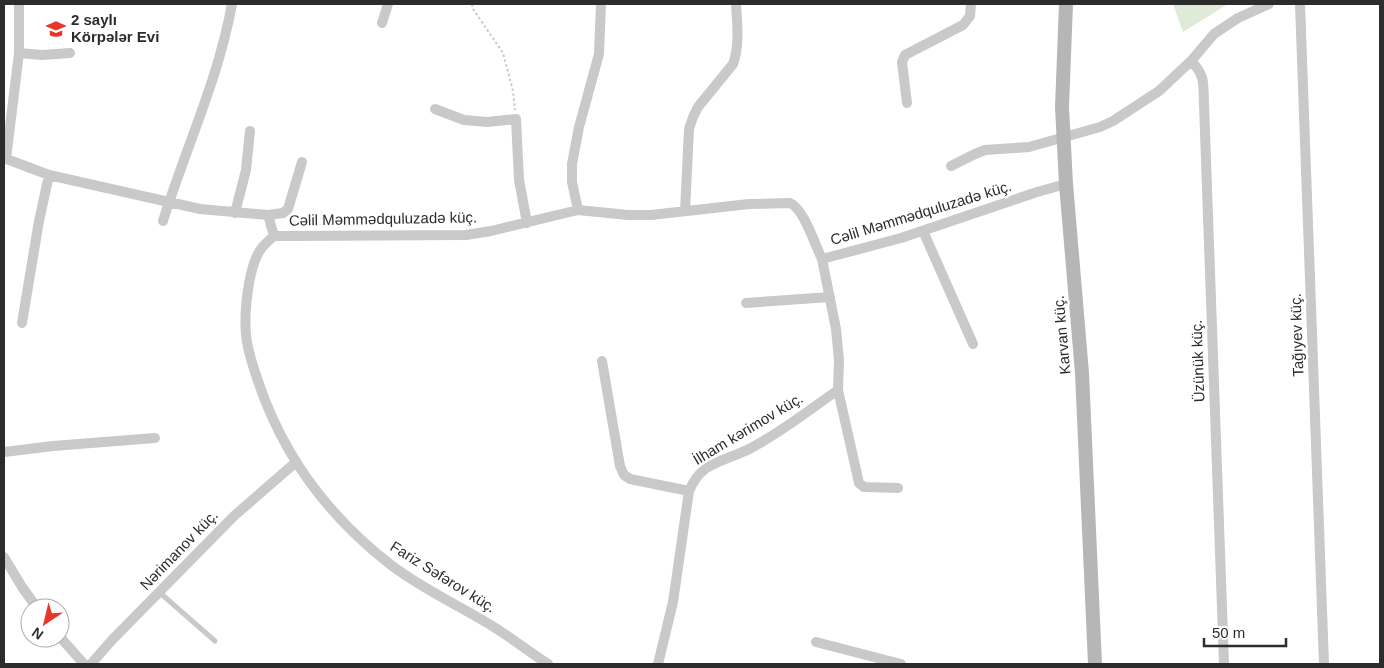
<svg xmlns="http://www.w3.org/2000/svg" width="1384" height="668" font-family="Helvetica,sans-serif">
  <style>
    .green { fill: #dfead8 }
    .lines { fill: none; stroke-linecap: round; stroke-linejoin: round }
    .path { stroke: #c9c9c9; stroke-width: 2; stroke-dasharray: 2.5 2.5; stroke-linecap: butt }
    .lane { stroke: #c9c9c9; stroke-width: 5 }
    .street { stroke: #c9c9c9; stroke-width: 10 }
    .secondary { stroke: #b6b6b6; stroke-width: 14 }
    .labels { text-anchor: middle; stroke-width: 5; stroke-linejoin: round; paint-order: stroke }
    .poi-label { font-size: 15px; font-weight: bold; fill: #2c2c2c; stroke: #fff; text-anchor: start }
    .street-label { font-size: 15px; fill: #2c2c2c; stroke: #fff }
  </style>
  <rect width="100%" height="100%" fill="#fff"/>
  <path class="green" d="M1173 4H1228L1183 32Z"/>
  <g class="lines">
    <path class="path" d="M472 4 473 9 503 53 513 91 515 110"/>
    <path class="lane" d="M159 592 215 641"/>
    <path class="street" d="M1300 4 1324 664
      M382 23 388 4
      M19 53 42 55 70 53
      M1191 61C1206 76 1203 84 1204 104L1224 664
      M907 103 902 62 905 55 963 25 970 16 971 4
      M435 109 464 120 487 122 516 119 519 180 527 223
      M4 158 49 175 200 209 268 215 274 236H288L466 235 491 231 578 210 628 215H651L749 204 790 203C804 209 815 245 822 259L901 238 1037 192 1066 184
      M6 159 19 53V4
      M951 166 975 154 985 150 1029 147 1100 127 1113 121 1159 91 1191 61 1214 34 1238 18 1269 4
      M578 210 572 182V164L579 127 599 54 601 4
      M685 211 689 129 693 117 698 107 733 64C740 45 737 23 736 4
      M235 213 246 170 250 131
      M268 215 283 213 288 209 302 162
      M163 221C186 147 218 81 232 4
      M923 231 973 344
      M274 236C268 241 262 246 259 252 248 271 244 313 246 334 247 350 253 366 258 381 283 456 329 517 391 565 421 588 456 604 489 624 509 636 528 651 548 664
      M746 303 830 297
      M22 323 39 221 49 175
      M602 361 620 466 624 475 630 479 689 491
      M838 390 859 483 864 487 898 488
      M4 452 53 446 155 438
      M4 557 22 587 37 608
      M60 637 84 664
      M816 642 901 664
      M91 664 112 640 234 516 296 462
      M658 664 673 602 689 491C693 482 697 475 705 469 718 460 736 456 751 448 782 432 809 410 838 390L839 360 836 329 822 259"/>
    <path class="secondary" d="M1066 4 1062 107 1066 184 1082 373 1095 664"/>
  </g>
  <defs>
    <symbol id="school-bare" viewBox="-9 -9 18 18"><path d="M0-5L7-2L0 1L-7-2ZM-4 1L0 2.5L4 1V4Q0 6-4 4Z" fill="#e7372a" stroke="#fff" stroke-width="2.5" paint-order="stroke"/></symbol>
  </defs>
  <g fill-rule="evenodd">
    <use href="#school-bare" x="42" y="15" width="28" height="28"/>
  </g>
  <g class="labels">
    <g class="poi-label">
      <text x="71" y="25">2 saylı<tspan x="71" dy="17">Körpələr Evi</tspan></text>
    </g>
    <g class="street-label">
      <text transform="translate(921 213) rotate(-17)" y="5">Cəlil Məmmədquluzadə küç.</text>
      <text transform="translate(383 219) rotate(-1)" y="5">Cəlil Məmmədquluzadə küç.</text>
      <text transform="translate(1062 335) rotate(-95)" y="5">Karvan küç.</text>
      <text transform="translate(1297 335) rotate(-92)" y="5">Tağıyev küç.</text>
      <text transform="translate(1198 361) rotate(-92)" y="5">Üzünük küç.</text>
      <text transform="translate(748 429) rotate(-31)" y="5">İlham kərimov küç.</text>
      <text transform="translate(179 550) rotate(-46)" y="5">Nərimanov küç.</text>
      <text transform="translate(443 577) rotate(32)" y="5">Fariz Səfərov küç.</text>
    </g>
  </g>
  <rect width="1384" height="668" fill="none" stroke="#2c2c2c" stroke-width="10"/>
  <g transform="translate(45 623) rotate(215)"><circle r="24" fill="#ffffff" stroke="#ababab"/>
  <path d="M0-4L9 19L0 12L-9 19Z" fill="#e7372a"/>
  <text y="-8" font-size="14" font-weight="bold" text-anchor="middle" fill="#2c2c2c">N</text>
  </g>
  <path d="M1204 638v8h82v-8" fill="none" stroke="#2c2c2c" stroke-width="2.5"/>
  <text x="1212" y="638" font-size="15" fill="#2c2c2c" stroke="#ffffff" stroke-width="4" paint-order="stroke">50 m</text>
</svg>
